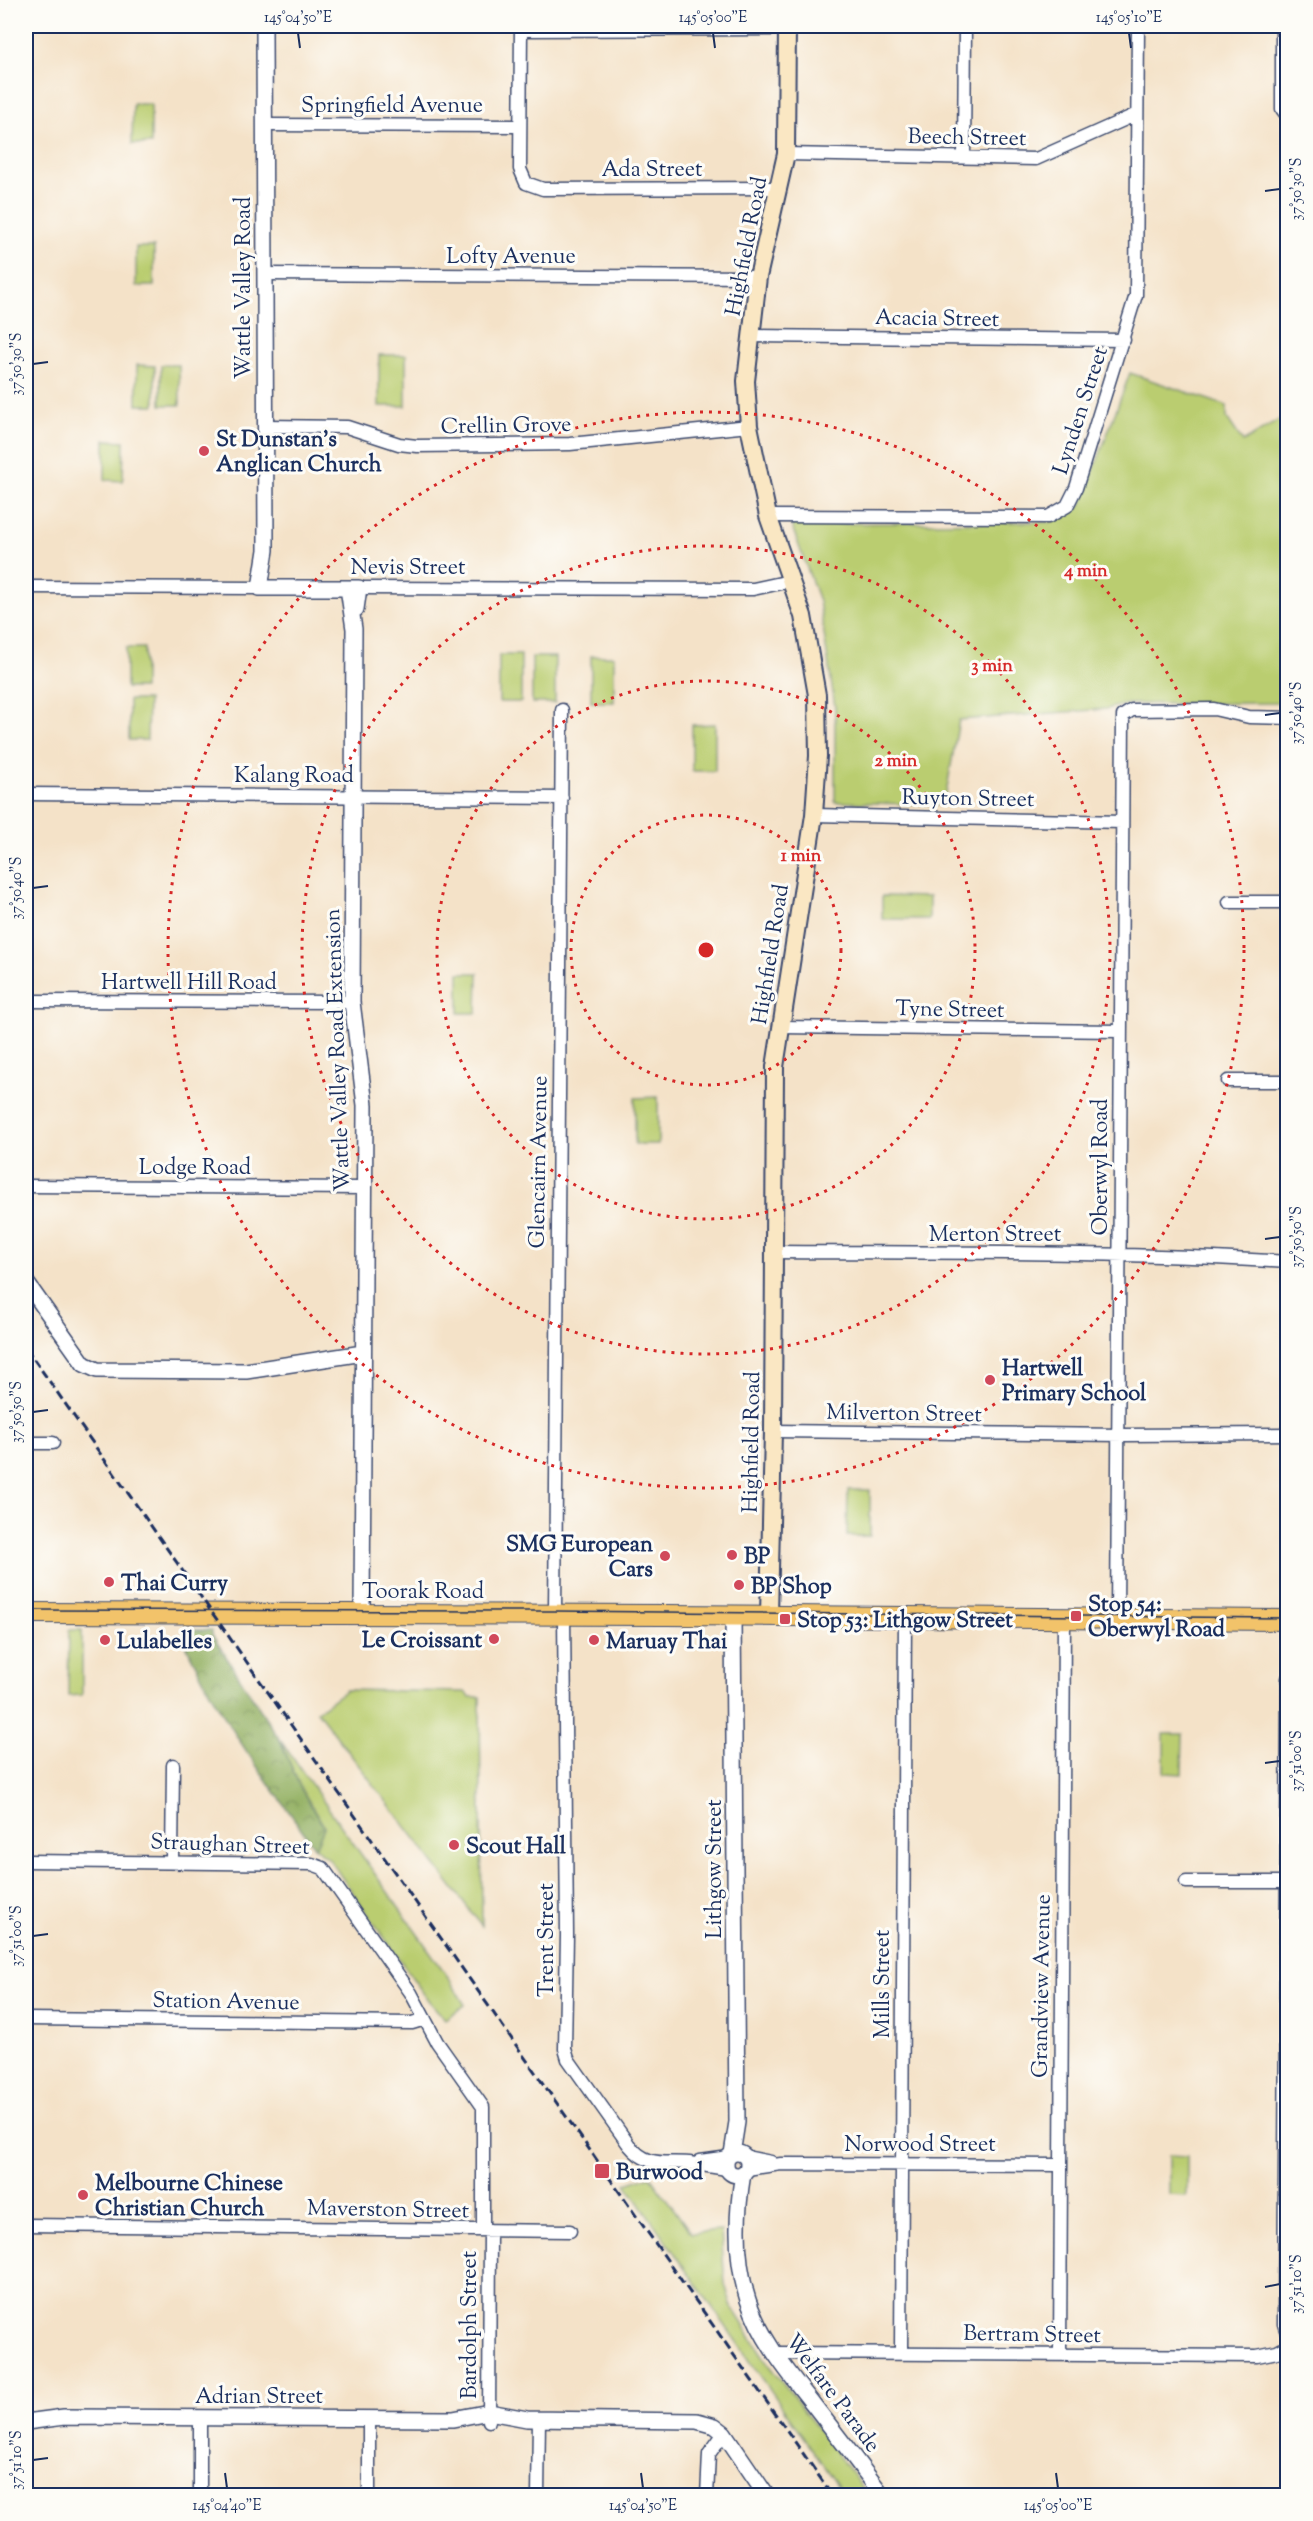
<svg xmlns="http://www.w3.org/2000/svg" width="1313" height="2521" font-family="'Sorts Mill Goudy',serif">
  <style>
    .green { fill: #bacd70; stroke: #6a7e67; stroke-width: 1.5 }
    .forest { fill: url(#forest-crowns); stroke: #577060; stroke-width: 1.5 }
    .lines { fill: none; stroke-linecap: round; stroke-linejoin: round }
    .minor-casing { stroke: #3c4a6e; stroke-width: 15 }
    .tertiary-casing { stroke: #3c4a6e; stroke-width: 18 }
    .secondary-casing { stroke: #3c4a6e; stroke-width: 20 }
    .trunk-casing { stroke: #3c4a6e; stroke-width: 22 }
    .minor { stroke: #fff; stroke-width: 12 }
    .tertiary { stroke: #fff; stroke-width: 15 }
    .secondary { stroke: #fae7c3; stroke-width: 16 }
    .trunk { stroke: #f2c36a; stroke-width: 20 }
    .tram { stroke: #1b2f5e; stroke-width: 1.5 }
    .rail { stroke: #1b2f5e; stroke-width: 3; stroke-dasharray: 9 4.5; stroke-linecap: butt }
    .ticks { fill: none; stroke: #1b2f5e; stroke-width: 2 }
    .ring { fill: none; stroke: #d62828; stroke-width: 3; stroke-dasharray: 3 6 }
    .poi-dot { fill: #d1495b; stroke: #fdfcf7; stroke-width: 2 }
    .labels { text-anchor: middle; stroke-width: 6; stroke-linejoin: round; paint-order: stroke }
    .street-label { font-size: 22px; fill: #1b2f5e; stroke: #fdfcf7 }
    .poi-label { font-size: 22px; font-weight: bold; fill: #1b2f5e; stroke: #fdfcf7; text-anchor: start }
    .centre { fill: #d62828; stroke: #fdfcf7; stroke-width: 3 }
    .ring-label { font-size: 18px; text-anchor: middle; font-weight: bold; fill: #d62828; stroke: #fdfcf7; stroke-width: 6; stroke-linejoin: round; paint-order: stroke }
    .neatline { fill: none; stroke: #1b2f5e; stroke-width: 2 }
    .ticks-label { font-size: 15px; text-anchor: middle; fill: #1b2f5e }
  </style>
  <defs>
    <pattern id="forest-crowns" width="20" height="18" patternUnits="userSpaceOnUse" patternTransform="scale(1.5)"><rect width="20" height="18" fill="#93b062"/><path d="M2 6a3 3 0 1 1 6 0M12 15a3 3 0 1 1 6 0" fill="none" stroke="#779054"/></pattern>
  </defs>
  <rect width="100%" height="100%" fill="#fdfcf7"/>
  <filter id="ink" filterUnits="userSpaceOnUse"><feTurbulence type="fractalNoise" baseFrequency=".0167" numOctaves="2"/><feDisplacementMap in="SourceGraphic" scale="12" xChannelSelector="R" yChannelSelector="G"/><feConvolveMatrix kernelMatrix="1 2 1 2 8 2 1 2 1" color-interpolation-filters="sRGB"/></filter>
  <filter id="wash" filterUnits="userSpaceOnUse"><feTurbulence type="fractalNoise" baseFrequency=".008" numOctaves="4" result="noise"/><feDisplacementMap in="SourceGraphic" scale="24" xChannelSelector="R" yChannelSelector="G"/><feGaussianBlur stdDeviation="1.35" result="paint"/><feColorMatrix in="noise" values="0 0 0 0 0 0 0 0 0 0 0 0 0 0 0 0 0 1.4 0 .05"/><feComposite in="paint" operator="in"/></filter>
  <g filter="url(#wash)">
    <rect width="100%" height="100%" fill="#f4e2c8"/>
    <path class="green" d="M133 104H151V144H132Z
      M136 247H154V286H136Z
      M379 355H406V406H379Z
      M137 365 155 366V405H137Z
      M161 365H179L180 405H161Z
      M1130 373 1227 406V418L1243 442 1287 415V703L1128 704 1106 709 959 720 944 805 835 802V707L819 601 791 524 1051 522 1080 507Z
      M105 440 124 441 123 481 105 480Z
      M126 648H144V688H126Z
      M499 655H521V702H499Z
      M591 656H614V702H591Z
      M532 657H555V703H532Z
      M129 700H148L147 740H129Z
      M715 724V771H692V725Z
      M882 896 929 897V919H882Z
      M459 973H478L477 1013H459Z
      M658 1097V1144H635V1098Z
      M848 1490H870V1536H847Z
      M69 1630H82V1695L68 1696Z
      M346 1690 465 1692 470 1697H480L482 1926 317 1711Z
      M1164 1734H1183L1182 1774 1164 1773Z
      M280 1740 448 1977 465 2005 445 2019 428 2000 329 1859 315 1848 324 1826 300 1787Z
      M1169 2155 1187 2156V2196L1169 2195Z
      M650 2176 691 2233 721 2231 725 2284 732 2307 765 2359 868 2495H844L626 2184Z"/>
    <path class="forest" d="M184 1630H212V1635L280 1740 300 1787 324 1827 315 1848C274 1790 229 1732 198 1669 191 1656 184 1645 184 1630Z"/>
  </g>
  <g filter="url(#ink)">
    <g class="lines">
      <defs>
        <path id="minor" d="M521 26 520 169 526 183 543 189 780 188
          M1282 26V109L1288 117
          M521 30 787 29
          M264 125 520 126
          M786 154 1036 159 1137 114
          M964 157 965 26
          M265 274 758 277
          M751 336 1124 340
          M265 426 347 427 399 444 417 446 570 444 749 426
          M768 516 1048 517 1067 506 1076 488 1136 295 1138 26
          M26 587 260 588
          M359 588 753 589 790 581
          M26 794 562 798
          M814 815 1122 822
          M1229 902H1288
          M26 1001 352 1002
          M780 1027 1120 1031
          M1228 1081H1288
          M26 1186 364 1188
          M775 1252C946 1253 1117 1251 1288 1262
          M773 1431 1124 1435 1288 1434
          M26 1443H53
          M555 1614 562 710
          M564 1614 567 1935 565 2049 568 2059 629 2145C648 2168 663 2161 689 2163 702 2165 715 2167 727 2169
          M1117 1619 1123 716 1132 710 1214 709 1249 717 1288 718
          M1288 1678 1284 2324 1288 2336
          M26 1861 312 1864 323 1868 411 1993 437 2042 483 2107V2230
          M172 1862 173 1765
          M1186 1882H1287
          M26 2019 412 2023 425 2019
          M746 2157 771 2162
          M700 2161 729 2157
          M747 2169 781 2164 1060 2165
          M26 2225 570 2231
          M901 2352 905 1617
          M775 2353 1257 2356 1277 2352 1288 2346
          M1060 2355 1064 1618
          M489 2421 490 2230
          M200 2496V2417
          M369 2496V2418
          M538 2496 539 2419
          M707 2496 709 2454 724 2433"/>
        <path id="tertiary" d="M264 26 266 550 260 588H359L356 609
          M348 588 354 629 352 1002 365 1105 362 1614
          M26 1282 84 1364 97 1370 246 1371 363 1353
          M726 2164a11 11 0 1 1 22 0a11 11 0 1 1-22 0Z
          M732 2154 737 2122 733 1615
          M743 2173C736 2215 735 2259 748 2300 761 2340 788 2372 813 2404 837 2435 860 2465 883 2496
          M26 2422 64 2417 453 2419 489 2412 527 2419 697 2421 715 2426 724 2433 767 2496"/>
        <path id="secondary" d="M769 1616 773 1431 775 1067 814 815 818 756 817 695 803 616 768 516 749 426 746 381 758 277 786 154 787 26"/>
        <path id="trunk" d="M26 1613 666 1615 1288 1620"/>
      </defs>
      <use href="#minor" class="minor-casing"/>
      <use href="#tertiary" class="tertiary-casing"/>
      <use href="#secondary" class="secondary-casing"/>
      <use href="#trunk" class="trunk-casing"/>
      <use href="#minor" class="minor"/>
      <use href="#tertiary" class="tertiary"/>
      <use href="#secondary" class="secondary"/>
      <use href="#trunk" class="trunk"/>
      <path class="tram" d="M26 1610 555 1611 1288 1618"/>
      <path class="rail" d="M26 1348 833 2496"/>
    </g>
  </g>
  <path class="ticks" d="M298 33 300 48M713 33 715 48M1129 33 1131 48M1265 191 1280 189M33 364 48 362M1265 715 1280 713M33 888 48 886M1265 1239 1280 1237M33 1412 48 1410M1265 1763 1280 1761M33 1936 48 1934M1265 2287 1280 2284M33 2460 48 2458M225 2473 227 2488M641 2473 643 2488M1056 2473 1058 2488"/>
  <g class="ring">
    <circle cx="706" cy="950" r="135"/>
    <circle cx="706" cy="950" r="269"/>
    <circle cx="706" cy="950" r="404"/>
    <circle cx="706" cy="950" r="538"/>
  </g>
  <g class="poi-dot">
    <circle cx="204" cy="451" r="6"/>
    <circle cx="990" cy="1380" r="6"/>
    <circle cx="732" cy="1555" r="6"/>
    <circle cx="665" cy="1556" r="6"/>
    <circle cx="109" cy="1582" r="6"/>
    <circle cx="739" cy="1585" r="6"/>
    <rect x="1070" y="1610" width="12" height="12" rx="3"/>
    <rect x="779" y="1613" width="12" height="12" rx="3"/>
    <circle cx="494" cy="1639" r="6"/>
    <circle cx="105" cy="1640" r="6"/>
    <circle cx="594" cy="1640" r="6"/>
    <circle cx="454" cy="1845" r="6"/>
    <rect x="594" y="2163" width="16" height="16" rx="3"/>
    <circle cx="83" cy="2195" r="6"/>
  </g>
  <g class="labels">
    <g class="street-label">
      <text x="392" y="112">Springfield Avenue</text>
      <text transform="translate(967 136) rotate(1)" y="8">Beech Street</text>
      <text x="652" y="176">Ada Street</text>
      <text transform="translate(745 246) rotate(-79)" y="8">Highfield Road</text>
      <text x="511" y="263">Lofty Avenue</text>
      <text transform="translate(242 288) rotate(-90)" y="8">Wattle Valley Road</text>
      <text transform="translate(937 317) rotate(1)" y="8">Acacia Street</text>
      <text transform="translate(1079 410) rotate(-72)" y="8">Lynden Street</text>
      <text transform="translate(506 424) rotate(-1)" y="8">Crellin Grove</text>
      <text x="408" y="574">Nevis Street</text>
      <text x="294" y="782">Kalang Road</text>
      <text transform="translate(968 797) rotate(1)" y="8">Ruyton Street</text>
      <text transform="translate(769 954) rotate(-81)" y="8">Highfield Road</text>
      <text x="189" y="989">Hartwell Hill Road</text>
      <text transform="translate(950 1008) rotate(1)" y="8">Tyne Street</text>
      <text transform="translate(336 1050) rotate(-92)" y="8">Wattle Valley Road Extension</text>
      <text transform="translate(537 1162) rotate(-89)" y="8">Glencairn Avenue</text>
      <text x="195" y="1174">Lodge Road</text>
      <text transform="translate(1099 1167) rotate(-90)" y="8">Oberwyl Road</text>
      <text x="995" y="1241">Merton Street</text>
      <text transform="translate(904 1412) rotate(1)" y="8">Milverton Street</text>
      <text transform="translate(750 1442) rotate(-89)" y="8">Highfield Road</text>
      <text x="423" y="1598">Toorak Road</text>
      <text transform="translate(230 1843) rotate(2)" y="8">Straughan Street</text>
      <text transform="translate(713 1869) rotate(-90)" y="8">Lithgow Street</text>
      <text transform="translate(545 1940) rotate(-90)" y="8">Trent Street</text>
      <text transform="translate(881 1984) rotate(-90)" y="8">Mills Street</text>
      <text transform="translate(1040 1986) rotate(-89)" y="8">Grandview Avenue</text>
      <text transform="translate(226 2000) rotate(1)" y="8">Station Avenue</text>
      <text x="920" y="2151">Norwood Street</text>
      <text transform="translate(388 2208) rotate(1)" y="8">Maverston Street</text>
      <text transform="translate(468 2325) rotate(-90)" y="8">Bardolph Street</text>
      <text transform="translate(1032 2333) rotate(1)" y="8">Bertram Street</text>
      <text transform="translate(834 2392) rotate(53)" y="8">Welfare Parade</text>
      <text x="259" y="2403">Adrian Street</text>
    </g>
    <g class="poi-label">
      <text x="216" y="446">St Dunstan's<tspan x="216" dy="25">Anglican Church</tspan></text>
      <text x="1002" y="1375">Hartwell<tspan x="1002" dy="25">Primary School</tspan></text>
      <text x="653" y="1551" text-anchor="end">SMG European<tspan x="653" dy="25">Cars</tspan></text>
      <text x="744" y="1563">BP</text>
      <text x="121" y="1590">Thai Curry</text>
      <text x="751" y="1593">BP Shop</text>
      <text x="1088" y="1611">Stop 54:<tspan x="1088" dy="25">Oberwyl Road</tspan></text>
      <text x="797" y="1627">Stop 53: Lithgow Street</text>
      <text x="482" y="1647" text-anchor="end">Le Croissant</text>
      <text x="117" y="1648">Lulabelles</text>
      <text x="606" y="1648">Maruay Thai</text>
      <text x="466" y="1853">Scout Hall</text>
      <text x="616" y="2179">Burwood</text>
      <text x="95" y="2190">Melbourne Chinese<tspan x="95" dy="25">Christian Church</tspan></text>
    </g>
  </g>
  <circle cx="706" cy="950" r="9" class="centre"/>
  <g class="ring-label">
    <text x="1086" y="576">4 min</text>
    <text x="992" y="671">3 min</text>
    <text x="896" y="766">2 min</text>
    <text x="801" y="861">1 min</text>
  </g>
  <rect width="1313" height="2521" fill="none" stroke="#fdfcf7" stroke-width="66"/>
  <rect x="33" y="33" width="1247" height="2455" class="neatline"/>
  <g class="ticks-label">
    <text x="298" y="22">145°04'50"E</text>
    <text x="713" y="22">145°05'00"E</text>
    <text x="1129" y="22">145°05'10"E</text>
    <text transform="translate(1296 189) rotate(-90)" y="5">37°50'30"S</text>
    <text transform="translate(16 364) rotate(-90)" y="5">37°50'30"S</text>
    <text transform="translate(1296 713) rotate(-90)" y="5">37°50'40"S</text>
    <text transform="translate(16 888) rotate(-90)" y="5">37°50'40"S</text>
    <text transform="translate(1296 1237) rotate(-90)" y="5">37°50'50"S</text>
    <text transform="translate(16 1412) rotate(-90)" y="5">37°50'50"S</text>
    <text transform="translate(1296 1761) rotate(-90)" y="5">37°51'00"S</text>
    <text transform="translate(16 1936) rotate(-90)" y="5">37°51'00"S</text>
    <text transform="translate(1296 2284) rotate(-90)" y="5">37°51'10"S</text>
    <text transform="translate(16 2460) rotate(-90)" y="5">37°51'10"S</text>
    <text x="227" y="2510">145°04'40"E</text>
    <text x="643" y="2510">145°04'50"E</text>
    <text x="1058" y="2510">145°05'00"E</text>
  </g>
</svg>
